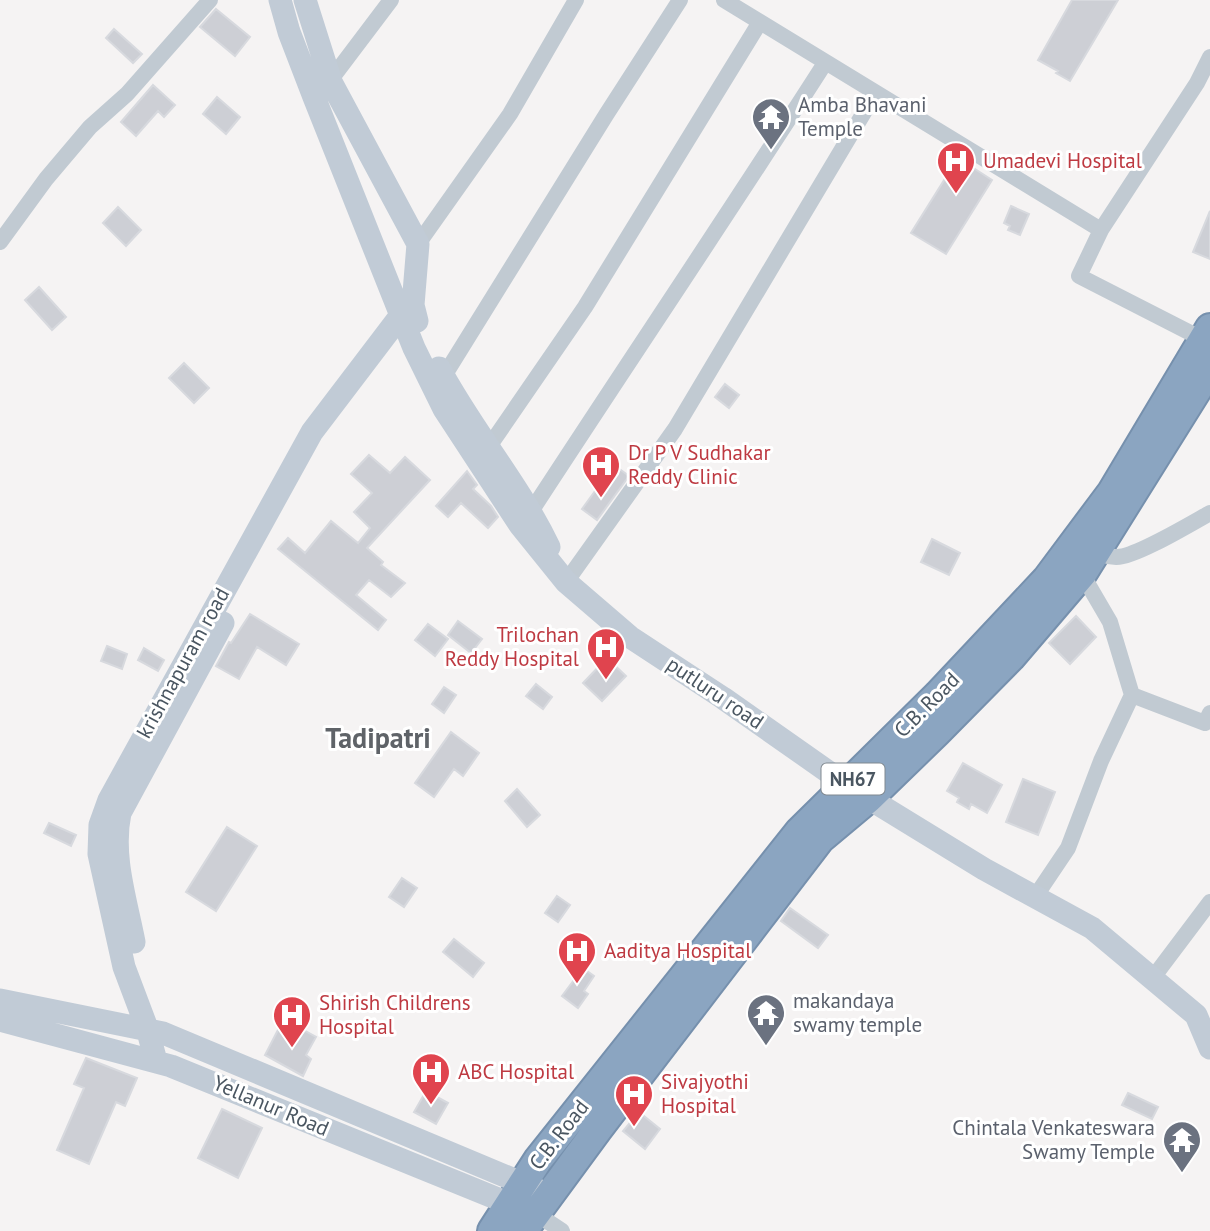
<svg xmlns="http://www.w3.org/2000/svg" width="1210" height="1231" font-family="'PT Sans',sans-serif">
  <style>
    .building { fill: #cdcfd5; stroke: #d7d9de; stroke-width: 2 }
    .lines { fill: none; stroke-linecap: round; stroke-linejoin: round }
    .highway-casing { stroke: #7690ad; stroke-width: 32 }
    .street { stroke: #c1cad2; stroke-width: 16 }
    .secondary { stroke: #c1cbd6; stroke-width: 23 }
    .highway { stroke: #8ba5c1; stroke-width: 28 }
    .labels { text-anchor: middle; stroke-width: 6; stroke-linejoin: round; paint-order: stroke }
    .shield { fill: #fff; stroke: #808990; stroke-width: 2 }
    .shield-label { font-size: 19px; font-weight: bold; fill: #4a5661 }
    .worship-label { font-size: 21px; fill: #5b616d; stroke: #fff; text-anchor: start }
    .health-label { font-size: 21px; fill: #be3a42; stroke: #fff; text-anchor: start }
    .street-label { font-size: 21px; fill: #4a5661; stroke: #fff }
    .district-label { font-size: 28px; font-weight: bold; fill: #5f6368; stroke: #fff }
  </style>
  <rect width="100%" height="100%" fill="#f5f3f3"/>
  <path class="building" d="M1072 0H1118L1070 81 1056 73 1058 71 1038 60Z
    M216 9 250 37 235 56 200 27Z
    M114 29 142 54 133 63 106 38Z
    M153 85 175 105 164 117 158 111 136 136 121 122Z
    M217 97 240 117 226 134 203 114Z
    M958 158 992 180 946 254 911 233Z
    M1011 206 1029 214 1020 235 1008 230 1010 226 1004 223Z
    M118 207 141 230 126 246 103 223Z
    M1210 211V259L1193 252Z
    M39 287 66 317 52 330 25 300Z
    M184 363 209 388 194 403 169 378Z
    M725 384 739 395 729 408 715 397Z
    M369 455 390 473 405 457 430 480 367 548 383 562 381 565 405 583 391 597 369 580 356 595 386 620 378 630 278 549 288 538 305 553 331 521 358 543 370 528 354 512 372 493 351 474Z
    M614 465 629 476 597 520 582 509Z
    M467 471 477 485 473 489 491 506 498 517 488 528 461 503 448 517 436 506Z
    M932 539 960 553 949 575 921 562Z
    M250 614 299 644 286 665 257 647 239 679 216 666 229 642 231 643Z
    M1076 616 1096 637 1070 664 1049 643Z
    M458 621 482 639 471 653 448 635Z
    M428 624 448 639 435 656 415 640Z
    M107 646 127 654 122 669 101 661Z
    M144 648 164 660 158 671 138 660Z
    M607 658 626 676 602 701 583 683Z
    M536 684 552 697 543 709 526 696Z
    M444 687 456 695 444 713 432 704Z
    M451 732 479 753 463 776 454 769 434 797 415 783Z
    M963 763 1002 785 987 813 971 804 969 809 957 802 959 798 947 791Z
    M1023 779 1055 792 1038 835 1006 822Z
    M517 789 540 815 527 827 505 801Z
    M49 823 76 835 71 846 44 833Z
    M227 827 257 846 216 911 186 892Z
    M402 878 417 888 404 907 389 897Z
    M557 896 570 905 558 922 545 913Z
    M790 908 828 935 818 948 781 921Z
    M454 939 484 963 473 977 443 952Z
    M583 968 594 976 584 991 588 994 578 1008 562 996Z
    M291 1023 316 1037 306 1055 311 1059 303 1076 265 1055 279 1028 286 1032Z
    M86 1058 137 1078 125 1106 116 1102 89 1164 57 1150 84 1088 74 1084Z
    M426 1091 448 1103 436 1124 414 1112Z
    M1128 1093 1158 1107 1152 1119 1122 1105Z
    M222 1109 262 1128 238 1178 198 1158Z
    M639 1112 660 1129 645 1149 623 1131Z"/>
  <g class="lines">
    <defs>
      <path id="highway" d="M492 1231 538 1160 799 832 938 695 1047 579 1112 492 1210 328
        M523 1231 598 1129 820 839 869 798 937 732 1011 657 1082 574 1210 369"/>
    </defs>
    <use href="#highway" class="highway-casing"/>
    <path class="street" d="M724 0 1101 230 1079 276 1208 342
      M326 86 391 0
      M1101 230 1197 83 1210 57
      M0 242 46 179 90 127 127 94 210 0
      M418 244 510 114 576 0
      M444 376 606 115 680 0
      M488 448 585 307 760 22
      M532 510C629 361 729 213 825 63
      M1091 547C1097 553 1107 557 1116 557 1134 558 1192 523 1210 513
      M566 582 675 429 875 94
      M1132 695 1205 723 1210 713
      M1035 897 1068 848 1101 761 1132 695 1110 622 1082 574
      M1152 979 1210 902
      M535 1213 562 1231"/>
    <path class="secondary" d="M280 0 289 32 314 97 414 348 444 409 520 525 566 582 630 637 723 698 847 785 984 869 1092 928 1196 1015 1210 1048
      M305 0 331 82 418 244 413 305 417 321
      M439 368C472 430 519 484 549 547
      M134 942C126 900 111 856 120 813L223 623
      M0 1000 163 1033 536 1189
      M0 1020 171 1066 525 1210
      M156 1061 147 1028 124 967 99 854 100 825 109 800 312 432 401 315 411 307"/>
    <use href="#highway" class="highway"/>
  </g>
  <defs>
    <symbol id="temple-pin" viewBox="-11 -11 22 30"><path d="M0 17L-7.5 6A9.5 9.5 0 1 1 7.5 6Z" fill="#6b7280" stroke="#fff"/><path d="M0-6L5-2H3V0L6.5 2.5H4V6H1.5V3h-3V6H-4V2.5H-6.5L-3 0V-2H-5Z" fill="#fff"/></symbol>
    <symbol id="hospital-pin" viewBox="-11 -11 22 30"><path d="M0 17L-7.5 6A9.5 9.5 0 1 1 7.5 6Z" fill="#e0444e" stroke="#fff"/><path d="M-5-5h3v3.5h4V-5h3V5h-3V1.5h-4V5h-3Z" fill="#fff"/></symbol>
  </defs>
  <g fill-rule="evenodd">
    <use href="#temple-pin" x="749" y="95" width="44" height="60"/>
    <use href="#hospital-pin" x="934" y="139" width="44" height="60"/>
    <use href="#hospital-pin" x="579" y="443" width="44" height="60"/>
    <use href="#hospital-pin" x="584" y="625" width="44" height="60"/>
    <use href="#hospital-pin" x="555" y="929" width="44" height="60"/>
    <use href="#temple-pin" x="744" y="991" width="44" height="60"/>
    <use href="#hospital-pin" x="270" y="993" width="44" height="60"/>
    <use href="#hospital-pin" x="409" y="1050" width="44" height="60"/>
    <use href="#hospital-pin" x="612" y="1072" width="44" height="60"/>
    <use href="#temple-pin" x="1160" y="1118" width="44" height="60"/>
  </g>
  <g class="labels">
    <rect class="shield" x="821.5" y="763.5" width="63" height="31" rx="5"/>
    <g class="shield-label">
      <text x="853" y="786">NH67</text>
    </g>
    <g class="worship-label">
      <text x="798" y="112">Amba Bhavani<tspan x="798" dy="24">Temple</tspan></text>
      <text x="793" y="1008">makandaya<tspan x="793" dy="24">swamy temple</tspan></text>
      <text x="1155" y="1135" text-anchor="end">Chintala Venkateswara<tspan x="1155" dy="24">Swamy Temple</tspan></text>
    </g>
    <g class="health-label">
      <text x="983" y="168">Umadevi Hospital</text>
      <text x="628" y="460">Dr P V Sudhakar<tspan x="628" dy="24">Reddy Clinic</tspan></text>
      <text x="579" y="642" text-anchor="end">Trilochan<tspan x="579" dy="24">Reddy Hospital</tspan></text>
      <text x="604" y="958">Aaditya Hospital</text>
      <text x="319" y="1010">Shirish Childrens<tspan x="319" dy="24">Hospital</tspan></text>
      <text x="458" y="1079">ABC Hospital</text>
      <text x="661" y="1089">Sivajyothi<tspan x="661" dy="24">Hospital</tspan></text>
    </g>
    <g class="street-label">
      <text transform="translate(183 663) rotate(-61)" y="7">krishnapuram road</text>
      <text transform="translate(715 693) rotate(34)" y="7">putluru road</text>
      <text transform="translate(927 705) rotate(-45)" y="7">C.B. Road</text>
      <text transform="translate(271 1106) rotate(23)" y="7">Yellanur Road</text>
      <text transform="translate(559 1135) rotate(-52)" y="7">C.B. Road</text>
    </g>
    <g class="district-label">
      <text x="378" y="748">Tadipatri</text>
    </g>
  </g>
</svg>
